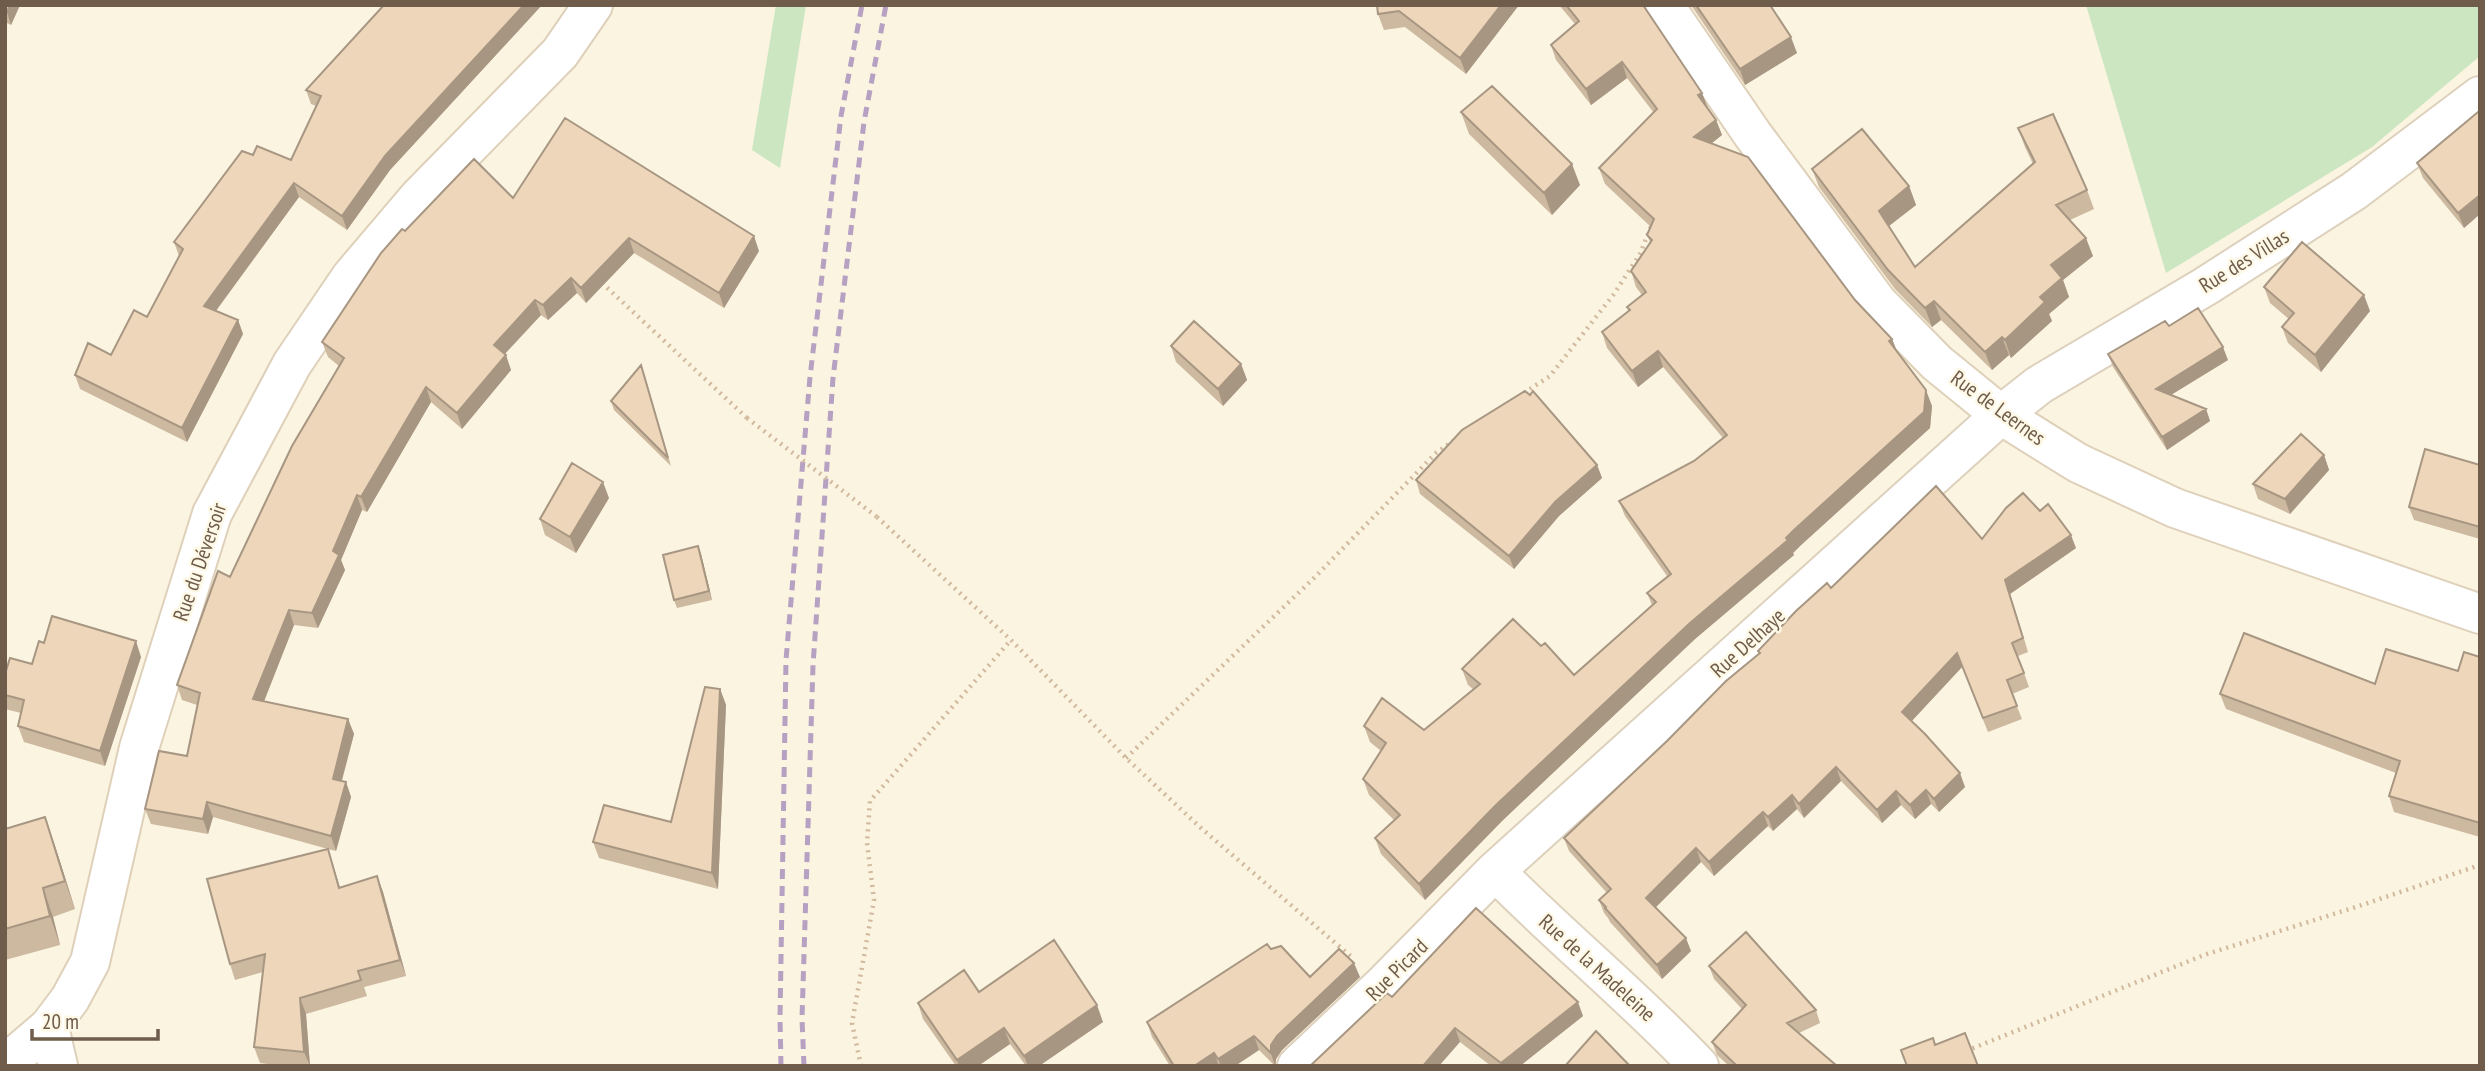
<svg xmlns="http://www.w3.org/2000/svg" width="2485" height="1071" font-family="'PT Sans Narrow',sans-serif">
  <style>
    .green { fill: #cbe6c1 }
    .lines { fill: none; stroke-linecap: round; stroke-linejoin: round }
    .street-casing { stroke: #ddd1bd; stroke-width: 42 }
    .secondary-casing { stroke: #dfd0b9; stroke-width: 42 }
    .path { stroke: #d2b99e; stroke-width: 4.5; stroke-dasharray: 2 5; stroke-linecap: butt }
    .street { stroke: #fff; stroke-width: 38 }
    .secondary { stroke: #fff; stroke-width: 38 }
    .rail { stroke: #b7a1c2; stroke-width: 5; stroke-dasharray: 10 7; stroke-linecap: butt }
    .path-bridge { stroke: #d2b99e; stroke-width: 4.5; stroke-dasharray: 2 5; stroke-linecap: butt }
    .wall { fill: #cdb8a0 }
    .shaded-wall { fill: #a79682 }
    .building { fill: #eed6ba; stroke: #a79682; stroke-width: 2 }
    .labels { text-anchor: middle; stroke-width: 5; stroke-linejoin: round; paint-order: stroke }
    .street-label { font-size: 21px; fill: #6f5c4a; stroke: #fef8e6 }
  </style>
  <rect width="100%" height="100%" fill="#faf4e1"/>
  <path class="green" d="M776 5H806L780 168 752 150Z
    M2086 5H2480V56L2372 147 2166 273Z"/>
  <g class="lines">
    <defs>
      <path id="street" d="M1495 871C1561 938 1635 998 1699 1066
        M49 1027 58 1066
        M1297 1066 1384 984 1495 871 2001 415 2039 385 2206 286 2354 191 2480 96"/>
      <path id="secondary" d="M1664 5 1753 135 1878 303 1937 363 2001 415 2078 463 2175 508 2480 614
        M5 1061 15 1056 49 1027 70 999 90 962 139 748 212 514 292 364 351 277 418 198 560 53 593 5"/>
    </defs>
    <use href="#street" class="street-casing"/>
    <use href="#secondary" class="secondary-casing"/>
    <path class="path" d="M602 283 747 418
      M1524 393 1550 376 1614 294 1640 254 1652 224
      M877 517 1011 640 1126 758 1202 829 1354 959
      M1126 758 1314 578 1436 453 1453 441
      M1966 1051 2204 955 2359 906 2480 865
      M861 1066 852 1023 874 900 867 843 870 801 1011 640"/>
    <use href="#street" class="street"/>
    <use href="#secondary" class="secondary"/>
    <path class="rail" d="M781 1066 780 1018 786 660 810 377 841 116 862 5
      M804 1066 802 1019 813 665 833 378 864 122 886 5"/>
    <path class="path-bridge" d="M747 418 877 517"/>
  </g>
  <path class="wall" d="M5 5H20L11 25 5 22Z
    M384 5H542L390 170 347 230 299 197 216 311 238 320 243 334 187 442 80 389 75 375 111 355 147 317 179 256 174 242 253 155 291 160 316 106 311 104 306 90Z
    M1377 5H1519L1466 74 1405 27 1384 30 1378 14Z
    M1559 5H1643L1716 120 1722 135 1711 144 1855 300 1892 339 1897 351 1932 406 1930 428 1800 546 1793 553 1794 555 1695 639 1502 821 1425 900 1381 854 1375 838 1394 820 1369 795 1363 779 1381 751 1370 742 1364 726 1424 730 1473 689 1468 685 1462 669 1541 646 1574 675 1652 605 1647 593 1667 576 1625 516 1619 501 1694 461 1723 438 1663 367 1638 387 1607 348 1602 332 1629 311 1627 307 1642 295 1636 287 1631 271 1650 242 1647 235 1651 227 1605 184 1599 168 1654 113 1627 78 1591 105 1556 60 1551 45 1575 24Z
    M1691 5H1770L1797 53 1745 85Z
    M1461 112 1580 185 1552 215 1469 134Z
    M2480 114V214L2464 228 2423 178 2417 163Z
    M2018 128 2087 190 2094 209 2070 220 2093 256 2063 280 2069 297 2049 314 2052 321 2011 358 2009 355 1992 370 1941 320 1932 327 1895 289 1819 187 1812 169 1909 186 1916 205 1889 226 1915 267 2033 164 2025 147Z
    M513 198 759 251 724 308 634 253 586 303 577 293 548 320 541 315 505 354 511 370 462 429 431 402 367 512 362 510 341 560 345 570 318 628 294 625 264 701 348 719 354 734 342 781 346 782 351 797 336 851 328 849 340 888 377 876 383 892 406 976 364 987 367 996 306 1014 310 1066H283L260 1063 254 1047 263 972 235 980 230 964 328 849 213 817 208 834 151 824 145 809 187 756 197 705 182 700 177 685 230 577 339 366 328 357 322 342 405 231Z
    M2264 287 2370 311 2321 372 2288 343 2282 327 2289 319 2270 303Z
    M2169 326 2228 360 2171 395 2206 409 2210 421 2167 450 2113 367 2108 354Z
    M1171 346 1241 364 1247 380 1223 406 1176 362Z
    M644 373 671 466 614 410 611 401Z
    M2324 455 2329 470 2290 514 2258 499 2253 484Z
    M1597 465 1602 478 1559 516 1514 569 1420 494 1416 480Z
    M2480 465V539L2414 520 2409 507Z
    M609 498 576 553 545 535 540 519Z
    M1982 539 2076 548 2010 594 2028 652 2018 656 2029 687 2012 694 2022 719 1988 732 1962 667 1912 721 1965 787 1939 812 1931 804 1915 819 1901 805 1882 823 1841 781 1804 818 1797 809 1773 831 1768 826 1714 876 1701 862 1656 907 1691 951 1662 979 1610 922 1608 918 1604 913 1599 900 1607 893 1569 851 1564 838 1759 653 1758 651 1831 588Z
    M698 546 701 554 712 600 677 608 674 600Z
    M44 643 141 657 105 766 24 742 18 726 21 713 5 709V674L32 664Z
    M2480 657V837L2394 812 2389 796 2396 773 2226 709 2220 694 2375 684 2458 671Z
    M720 689 726 705 718 889 599 858 593 842 671 822Z
    M45 817 55 846 75 909 53 917 60 945 5 960V829Z
    M1271 949 1310 977H1360L1282 1050 1276 1059V1066H1275L1259 1050 1235 1066H1170L1152 1037 1147 1022Z
    M1709 966 1816 1010 1820 1023 1799 1033 1837 1066H1729L1717 1055 1712 1042 1742 1009 1714 979Z
    M979 992 1103 1022 1039 1066H1026L1010 1044 978 1066H956L923 1019 918 1003Z
    M1392 997 1583 1016 1520 1066H1491L1460 1042Z"/>
  <path class="shaded-wall" d="M10 5H20L11 25 7 12Z
    M524 5H542L390 170 347 230 342 216 385 156Z
    M1501 5H1519L1466 74 1460 58Z
    M1791 37 1797 53 1745 85 1740 69Z
    M1622 62 1627 78 1591 105 1586 89Z
    M1702 93 1708 108 1698 95Z
    M1716 120 1722 135 1699 153 1694 137Z
    M1572 164 1580 185 1552 215 1544 193Z
    M294 183 299 197 209 320 204 306Z
    M1909 186 1916 205 1885 229 1879 211Z
    M2480 195V214L2464 228 2458 213Z
    M754 236 759 251 724 308 719 293Z
    M629 238 634 253 586 303 581 288Z
    M2086 238 2093 256 2063 280 2069 297 2049 314 2052 321 2011 358 2005 340 2040 297 2051 265Z
    M571 278 577 293 548 320 543 305Z
    M2364 295 2370 311 2321 372 2315 355Z
    M535 300 541 315 499 360 494 345Z
    M1934 301 1941 320 1932 327 1925 308Z
    M238 320 243 334 187 442 182 428Z
    M2002 337 2009 355 1992 370 1985 352Z
    M1892 339 1898 354 1889 341Z
    M2223 347 2228 360 2161 401 2156 389Z
    M1658 351 1663 367 1638 387 1632 371Z
    M506 355 511 370 462 429 457 413Z
    M1241 364 1247 380 1223 406 1218 389Z
    M426 387 431 402 367 512 361 497Z
    M1926 390 1932 406 1930 428 1800 546 1793 553 1794 555 1695 639 1502 821 1425 900 1419 884 1496 805 1690 623 1786 538Z
    M2206 409 2210 421 2167 450 2162 437Z
    M2324 455 2329 470 2290 514 2285 499Z
    M1597 465 1602 478 1559 516 1514 569 1509 556 1555 502Z
    M603 482 609 498 576 553 570 537Z
    M357 495 362 510 341 560 345 570 318 628 312 613 333 551Z
    M2071 535 2076 548 2010 594 2028 652 2005 580Z
    M698 546 701 554 712 600 709 591Z
    M289 610 294 625 259 714 253 699Z
    M136 641 141 657 105 766 100 751Z
    M1957 653 1962 667 1907 726 1902 712Z
    M720 689 726 705 718 889 712 873Z
    M348 719 354 734 338 794 333 779Z
    M1836 767 1841 781 1804 818 1799 804Z
    M1960 773 1965 787 1939 812 1934 799Z
    M346 782 351 797 336 851 331 836Z
    M1926 790 1931 804 1915 819 1910 805Z
    M1896 791 1901 805 1882 823 1877 810Z
    M1792 795 1797 809 1773 831 1768 817Z
    M207 802 213 817 208 834 203 819Z
    M1763 812 1768 826 1714 876 1709 862Z
    M45 817 55 846 75 909 65 881Z
    M1696 848 1701 862 1651 912 1646 898Z
    M328 849 333 865 345 904 339 888Z
    M377 876 383 892 406 976 400 960Z
    M43 888 53 917 60 945 50 916Z
    M1686 938 1691 951 1662 979 1657 965Z
    M1354 963 1360 977 1282 1050 1276 1059 1275 1066 1271 1053V1045L1277 1036Z
    M300 998 306 1014 310 1066 304 1052Z
    M1578 1002 1583 1016 1520 1066H1502L1501 1063Z
    M1097 1005 1103 1022 1039 1066H1028L1024 1056Z
    M1004 1028 1010 1044 978 1066H959L957 1060Z
    M1455 1028 1460 1042 1439 1066H1423Z
    M1254 1036 1259 1050 1235 1066H1221L1218 1059Z
    M1214 1053 1219 1066H1194Z"/>
  <path class="building" d="M5 5H10L7 12 5 11Z
    M384 5H524L385 156 342 216 294 183 204 306 238 320 182 428 75 375 88 343 111 355 134 310 147 317 183 249 174 242 242 151 253 155 257 146 291 160 321 96 306 90Z
    M1377 5H1501L1460 58 1399 11 1378 14Z
    M1566 5H1643L1702 93 1698 95 1716 120 1694 137 1748 157 1855 300 1892 339 1889 341 1926 390 1924 412 1794 530 1786 538 1788 540 1690 623 1496 805 1419 884 1375 838 1400 815 1363 779 1386 743 1364 726 1382 698 1424 730 1480 684 1462 669 1513 619 1541 646 1545 643 1574 675 1656 602 1647 593 1671 574 1619 501 1694 461 1727 435 1658 351 1632 371 1602 332 1630 310 1627 307 1646 292 1631 271 1652 240 1647 235 1654 219 1599 168 1657 109 1622 62 1586 89 1551 45 1579 21Z
    M1696 5H1770L1791 37 1740 69Z
    M1492 86 1572 164 1544 193 1461 112Z
    M2478 112 2480 114V195L2458 213 2417 163Z
    M2053 114 2087 190 2056 205 2086 238 2051 265 2062 278 2040 297 2045 302 2005 340 2002 337 1985 352 1934 301 1925 308 1888 270 1812 169 1862 129 1909 186 1879 211 1915 267 2035 162 2018 128Z
    M565 118 754 236 719 293 629 238 581 288 571 278 543 305 535 300 494 345 506 355 457 413 426 387 361 497 357 495 333 551 339 555 312 613 289 610 253 699 348 719 333 779 346 782 331 836 207 802 203 819 145 809 159 751 187 756 200 693 177 685 218 571 230 577 292 446 344 358 322 342 381 253 402 229 405 231 474 159 513 198Z
    M2302 242 2364 295 2315 355 2282 327 2294 313 2264 287Z
    M2198 308 2223 347 2156 389 2206 409 2162 437 2108 354 2165 321 2169 326Z
    M1194 321 1241 364 1218 389 1171 346Z
    M641 365 668 458 611 401Z
    M1525 391 1530 395 1533 391 1597 465 1555 502 1509 556 1416 480 1462 430Z
    M2301 434 2324 455 2285 499 2253 484Z
    M2425 449 2480 465V527L2409 507Z
    M572 463 603 482 570 537 540 519Z
    M1936 486 1982 539 2006 508 2023 493 2040 511 2048 504 2071 535 2005 580 2023 638 2012 643 2024 673 2007 680 2017 706 1983 718 1957 653 1902 712 1925 734 1960 773 1934 799 1926 790 1910 805 1896 791 1877 810 1836 767 1799 804 1792 795 1768 817 1763 812 1709 862 1696 848 1646 898 1686 938 1657 965 1605 908 1606 907 1599 900 1611 889 1564 838 1667 741 1726 681 1760 653 1758 651 1796 611 1827 583 1831 588Z
    M698 546 709 591 674 600 663 555Z
    M52 616 136 641 100 751 18 726 24 700 5 695V674L10 658 32 664 39 641 44 643Z
    M2244 633 2375 684 2386 649 2458 671 2464 652 2480 657V823L2389 796 2400 761 2220 694Z
    M705 687 720 689 712 873 593 842 604 805 671 822Z
    M45 817 65 881 43 888 50 916 5 929V829Z
    M328 849 339 888 377 876 400 960 358 971 361 980 300 998 304 1052 254 1047 265 954 230 964 207 879Z
    M1476 908 1578 1002 1501 1063 1455 1028 1423 1066H1310L1387 993 1392 997Z
    M1746 932 1816 1010 1787 1023 1837 1066H1737L1712 1042 1746 1005 1709 966Z
    M1054 940 1097 1005 1024 1056 1004 1028 957 1060 918 1003 964 970 979 992Z
    M1267 944 1271 949 1281 946 1310 977 1339 949 1354 963 1277 1036 1271 1045V1053L1254 1036 1218 1059 1214 1053 1194 1066H1174L1147 1022Z
    M1596 1031 1630 1066H1565Z
    M1965 1033 1978 1066H1907L1901 1050 1933 1038 1935 1045Z"/>
  <g class="labels">
    <g class="street-label">
      <text transform="translate(2244 261) rotate(-32)" y="7">Rue des Villas</text>
      <text transform="translate(1998 408) rotate(36)" y="7">Rue de Leernes</text>
      <text transform="translate(200 562) rotate(-71)" y="7">Rue du Déversoir</text>
      <text transform="translate(1748 643) rotate(-42)" y="7">Rue Delhaye</text>
      <text transform="translate(1597 968) rotate(42)" y="7">Rue de la Madeleine</text>
      <text transform="translate(1397 970) rotate(-45)" y="7">Rue Picard</text>
    </g>
  </g>
  <rect width="2485" height="1071" fill="none" stroke="#6f5c4a" stroke-width="14"/>
  <path d="M32 1029v10h126v-10" fill="none" stroke="#6f5c4a" stroke-width="3.5"/>
  <text x="42" y="1029" font-size="21" fill="#6f5c4a" stroke="#fef8e6" stroke-width="5" paint-order="stroke">20 m</text>
</svg>
